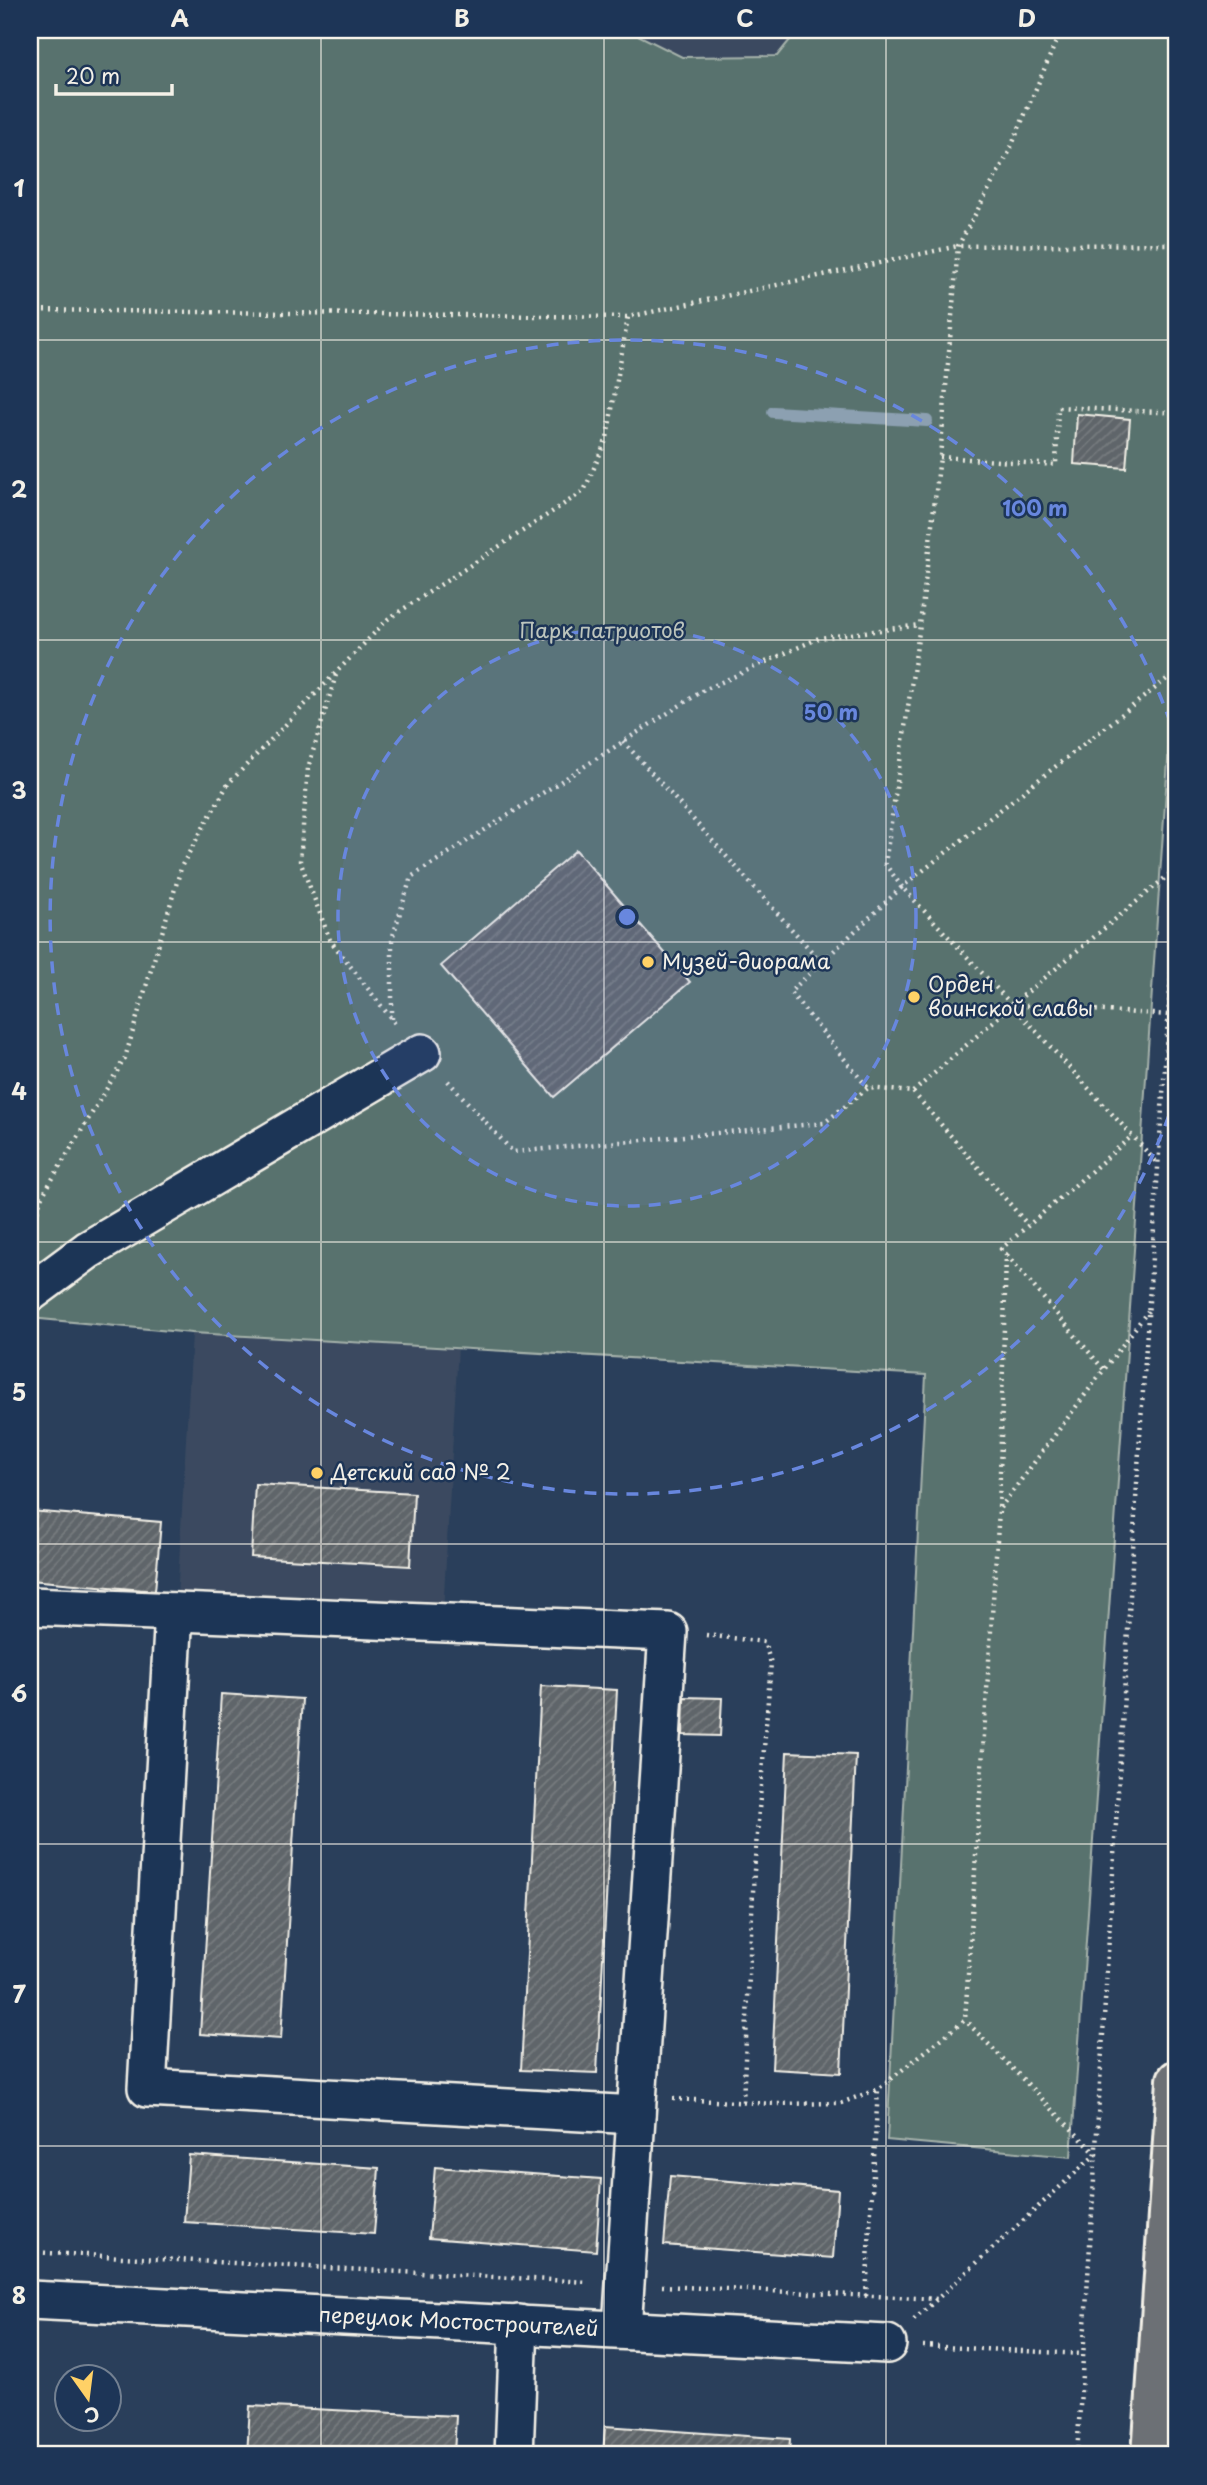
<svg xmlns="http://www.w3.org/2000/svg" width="1207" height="2485" font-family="'Playpen Sans',sans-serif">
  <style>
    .built { fill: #3a4a60 }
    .green { fill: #58726e; stroke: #a6b2ab; stroke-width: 2 }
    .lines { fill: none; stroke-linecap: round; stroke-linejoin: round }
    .stream { stroke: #8ca0b1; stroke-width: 12 }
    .building { fill: url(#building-hatch); stroke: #f4f1e8; stroke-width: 2 }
    .minor-casing { stroke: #f4f1e8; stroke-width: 42 }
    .major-casing { stroke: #f4f1e8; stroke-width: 44 }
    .path { stroke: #f4f1e8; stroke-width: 4.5; stroke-dasharray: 2 5; stroke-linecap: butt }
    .minor { stroke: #1d3557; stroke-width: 37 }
    .major { stroke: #6c6f75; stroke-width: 38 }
    .grid { fill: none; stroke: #f4f1e8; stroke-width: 2; stroke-opacity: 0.55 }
    .ring { fill: none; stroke: #6887de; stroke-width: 3.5; stroke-dasharray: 12 9 }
    .poi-dot { fill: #ffd166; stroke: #1d3557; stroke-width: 2.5 }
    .labels { text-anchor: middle; stroke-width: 5; stroke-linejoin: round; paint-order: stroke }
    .park-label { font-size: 21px; fill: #bdc5bd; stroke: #1d3557 }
    .poi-label { font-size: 21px; fill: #f4f1e8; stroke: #1d3557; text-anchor: start }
    .street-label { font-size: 21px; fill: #f4f1e8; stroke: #1d3557 }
    .centre { fill: #6887de; stroke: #1d3557; stroke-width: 3.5 }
    .ring-label { font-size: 21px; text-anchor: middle; font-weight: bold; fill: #6887de; stroke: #1d3557; stroke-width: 5; stroke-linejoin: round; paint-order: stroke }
    .neatline { fill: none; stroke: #f4f1e8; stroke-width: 2.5 }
    .grid-label { font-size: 23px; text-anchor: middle; font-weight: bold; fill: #f4f1e8 }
  </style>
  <defs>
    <pattern id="building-hatch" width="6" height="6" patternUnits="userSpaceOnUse" patternTransform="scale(1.75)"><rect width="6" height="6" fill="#5f656a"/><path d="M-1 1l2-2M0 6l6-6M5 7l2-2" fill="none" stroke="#777c7f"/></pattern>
  </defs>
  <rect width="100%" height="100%" fill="#2a3f5b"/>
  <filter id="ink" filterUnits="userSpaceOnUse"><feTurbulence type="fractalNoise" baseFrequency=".0143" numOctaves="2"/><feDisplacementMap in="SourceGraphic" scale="14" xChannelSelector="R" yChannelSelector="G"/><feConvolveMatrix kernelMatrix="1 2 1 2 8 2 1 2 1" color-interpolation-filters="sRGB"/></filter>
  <g filter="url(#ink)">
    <path class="built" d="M628 30H798L777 56 682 57Z
      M192 1333 458 1347 443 1613 177 1599Z"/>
    <path class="green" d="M30 30H628L682 57 777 56 798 30H1177V631L1071 2157 887 2140 926 1375 192 1333 30 1318Z"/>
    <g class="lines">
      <path class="stream" d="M773 412 927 421"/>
    </g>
    <path class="building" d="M1077 414 1130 419 1126 468 1074 464Z
      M576 850 690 982 554 1097 441 966Z
      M255 1484 414 1493 410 1566 251 1557Z
      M30 1511 161 1522 155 1591 30 1580Z
      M541 1686 617 1690 597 2073 521 2070Z
      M221 1694 302 1699 281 2039 200 2034Z
      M684 1697 722 1698 720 1736 683 1735Z
      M787 1752 856 1755 841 2073 772 2069Z
      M189 2155 379 2168 374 2234 184 2222Z
      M435 2167 601 2179 596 2251 429 2238Z
      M670 2176 838 2190 833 2258 664 2245Z
      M250 2406 456 2416 454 2455H247Z
      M605 2426 790 2439 789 2455H603Z"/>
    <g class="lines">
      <defs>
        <g id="minor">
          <path d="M30 1293 88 1250 422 1053"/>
          <path d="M30 1606 668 1632 622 2329"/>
          <path d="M174 1612 147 2088 636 2115"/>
          <path id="s1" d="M30 2300 887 2344"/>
          <path d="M514 2455 519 2324"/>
        </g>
        <path id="major" d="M1152 2455 1177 2080"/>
      </defs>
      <use href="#minor" class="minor-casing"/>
      <use href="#major" class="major-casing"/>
      <path class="path" d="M1061 30 1008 154 958 246 940 457 920 625 885 864 902 887 1177 671
        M30 310 628 317 958 246 1177 244
        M940 457 1056 465 1058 407 1177 413
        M336 675 308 768 300 861 330 940 397 1026
        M623 741 822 963
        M1012 1005 1158 1164
        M1012 1005 1177 868
        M1012 1005 1169 1015
        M392 1019V939L411 877 704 690 819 638 920 625
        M448 1081 513 1152 824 1123 868 1088
        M913 1092 1012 1005 902 887 790 992 868 1088 913 1092 1028 1225
        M30 1238 41 1198 125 1058 182 865 228 784 388 619 584 491 607 438 628 317
        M1007 1255 1105 1371
        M1000 1508 1148 1311
        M706 1635 764 1642 771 1663 754 1871 743 2102
        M673 2099 776 2104 841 2103 878 2089 965 2020 999 1510 1006 1254 1001 1249 1132 1136
        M30 2252 587 2282
        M662 2286 938 2299
        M866 2296 878 2089
        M914 2320 1096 2154 965 2020
        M923 2346 1083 2354
        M1077 2455 1140 1435 1177 886"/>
      <use href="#minor" class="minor"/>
      <use href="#major" class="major"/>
    </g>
  </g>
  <path class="grid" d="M321 30V2455M604 30V2455M886 30V2455M30 340H1177M30 640H1177M30 942H1177M30 1242H1177M30 1544H1177M30 1844H1177M30 2146H1177"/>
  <circle cx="627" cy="917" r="289" fill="#6887de" fill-opacity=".12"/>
  <g class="ring">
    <circle cx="627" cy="917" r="289"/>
    <path d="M1176 1095A577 577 0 1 1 1176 739"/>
  </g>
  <g class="poi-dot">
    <circle cx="648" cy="962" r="7"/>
    <circle cx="914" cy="997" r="7"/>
    <circle cx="317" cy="1473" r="7"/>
  </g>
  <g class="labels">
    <g class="park-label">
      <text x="602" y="638">Парк патриотов</text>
    </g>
    <g class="poi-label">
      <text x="662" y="969">Музей-диорама</text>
      <text x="928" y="992">Орден<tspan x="928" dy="24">воинской славы</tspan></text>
      <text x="331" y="1480">Детский сад № 2</text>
    </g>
    <g class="street-label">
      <text dy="7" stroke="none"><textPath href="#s1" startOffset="429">переулок Мостостроителей</textPath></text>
    </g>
  </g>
  <circle cx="627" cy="917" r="10" class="centre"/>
  <g class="ring-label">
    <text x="1035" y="516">100 m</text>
    <text x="831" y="720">50 m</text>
  </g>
  <rect width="1207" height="2485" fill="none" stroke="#1d3557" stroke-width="77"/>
  <g transform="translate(88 2398) rotate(166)"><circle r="33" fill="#1d3557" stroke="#738091" stroke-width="2"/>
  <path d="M0-5L12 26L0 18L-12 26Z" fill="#ffd166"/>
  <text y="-10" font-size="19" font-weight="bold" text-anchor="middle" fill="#f4f1e8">С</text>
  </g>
  <path d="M56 84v10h116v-10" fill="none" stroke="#f4f1e8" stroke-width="3.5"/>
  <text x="66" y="84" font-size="21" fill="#f4f1e8" stroke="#1d3557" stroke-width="5" paint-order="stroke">20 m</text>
  <rect x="38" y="38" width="1130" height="2408" class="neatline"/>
  <g class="grid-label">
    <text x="180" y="27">A</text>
    <text x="462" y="27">B</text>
    <text x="745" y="27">C</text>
    <text x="1027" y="27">D</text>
    <text x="19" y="197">1</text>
    <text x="19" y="498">2</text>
    <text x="19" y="799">3</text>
    <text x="19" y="1100">4</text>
    <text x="19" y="1401">5</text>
    <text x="19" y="1702">6</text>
    <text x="19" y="2003">7</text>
    <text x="19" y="2304">8</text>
  </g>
</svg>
